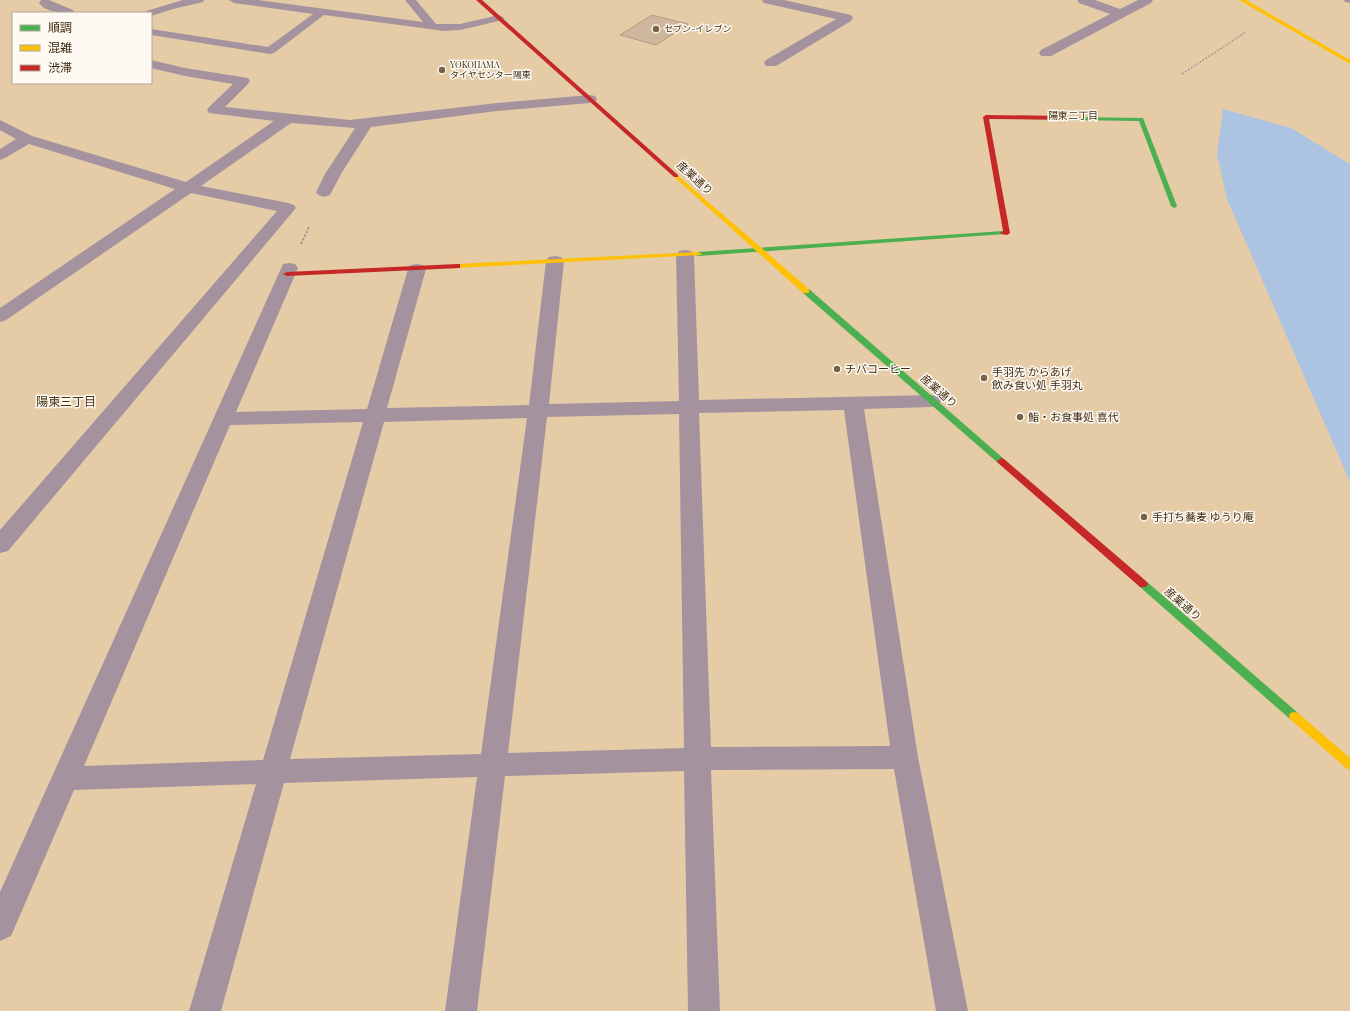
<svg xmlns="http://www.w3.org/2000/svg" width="1350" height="1011" font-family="'Playfair Display','Noto Sans JP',serif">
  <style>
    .water { fill: #acc4e2 }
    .building { fill: #ceb79d; stroke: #b29c82 }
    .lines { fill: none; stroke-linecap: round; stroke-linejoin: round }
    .path-far1 { stroke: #a99898; stroke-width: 1.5; stroke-dasharray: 2 1.5; stroke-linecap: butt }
    .path { stroke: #a99898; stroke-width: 2; stroke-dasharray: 2.5 1.5; stroke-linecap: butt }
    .lane { fill: #a4939f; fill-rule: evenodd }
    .street { fill: #a4939f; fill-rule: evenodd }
    .fast { fill: #4caf50; fill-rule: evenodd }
    .slow { fill: #ffc107; fill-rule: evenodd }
    .jam { fill: #c62828; fill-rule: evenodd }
    .poi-dot { fill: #786344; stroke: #fef9f3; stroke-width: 1.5 }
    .labels { text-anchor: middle; stroke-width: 3; stroke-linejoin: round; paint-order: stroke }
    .far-poi-label { font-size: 9px; fill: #3d2b0f; stroke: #fef9f3; text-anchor: start }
    .far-neighbourhood-label { font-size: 10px; fill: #49330f; stroke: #fef9f3 }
    .street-label { font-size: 11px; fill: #3d2b0f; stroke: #fef9f3 }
    .poi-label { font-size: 11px; fill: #3d2b0f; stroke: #fef9f3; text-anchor: start }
    .neighbourhood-label { font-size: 12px; fill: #49330f; stroke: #fef9f3 }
  </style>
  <rect width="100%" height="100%" fill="#e5cca7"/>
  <path class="water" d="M1223 109 1291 128 1350 164V482L1227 199 1217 154Z"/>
  <path class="building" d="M652 15 688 24 656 45 620 35Z"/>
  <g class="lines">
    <path class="path-far1" d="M1182 74 1246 32"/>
    <path class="path" d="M301 244 309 227"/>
    <path class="lane" d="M183 0H204L203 2 173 9 151 16V13H145L146 11Z
      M229 0H258L423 22 405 0H416L436 24H460L499 15 504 18 503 20 460 30 444 31 324 15 274 53 270 54 151 35V29L268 47 313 14 234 3Z
      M1344 0H1350V3L1345 2Z"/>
    <path class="street" d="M41 0H49L73 10 75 13C64 13 46 13 39 3Z
      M762 0H784L851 15 853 18 851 21 776 66H766L764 63 766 60 836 19 764 3Z
      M1077 0H1095L1120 9 1138 0H1153L1151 3 1051 56H1041L1039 53 1041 50 1110 14 1079 3Z
      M151 60 185 68 248 78 250 81 248 84 225 107 350 120 497 103 590 95 595 96 597 99 595 102 590 103 497 111 371 127 341 174 330 195 324 197 318 195 316 192 325 174 355 128 291 123 201 186 288 203 294 205 296 208 8 551 0 553V530L277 211 191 193 6 320 0 322V308L175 189 29 144 5 158 0 160V149L16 139 0 130V120L32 136 186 182 274 121 209 113 207 110 209 107 233 84 185 76 151 68Z
      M685 250 691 251 694 255 699 400 931 395 938 396 941 401 938 406 931 407 864 409 918 757 968 1011H936L894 769 711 770 720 1011H688L684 771 505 776 477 1011H445L477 777 284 783 221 1011H189L256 784 74 790 11 936 0 941V892L283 264 289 263 295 264 298 268 236 412 367 409 408 269 411 265 417 264 423 265 426 269 387 408 529 405 546 261 549 257 555 256 561 257 564 261 549 404 679 401 676 255 679 251ZM844 410 890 746 711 747 699 413ZM679 414 684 748 508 753 547 417ZM527 418 481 754 290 759 384 422ZM363 422 263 760 84 766 230 425Z"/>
    <path class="fast" d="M1065 117 1143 118 1177 206 1176 207 1174 208 1171 206 1139 121 1067 120 1064 118Z
      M1003 231 1006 233 1005 234 698 256 694 254 698 252Z
      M803 289H809L1004 459 1005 461 1004 463H998L803 293Z
      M1143 580 1146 581 1298 713 1299 716 1298 719 1294 720 1290 719 1140 587 1138 584 1140 581Z"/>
    <path class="slow" d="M1239 0H1246L1350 60V64Z
      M676 174 809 289V293H803L674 177V175Z
      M698 252 702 254 700 255 457 268 453 266 457 264Z
      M1294 712 1298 713 1350 758V770L1346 768 1290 719 1289 716 1290 713Z"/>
    <path class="jam" d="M476 0H482L678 175V177H674Z
      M986 115 1067 116 1070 118 1067 120 989 119 1010 233 1007 235 1001 234 1000 233 1003 231 983 117Z
      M457 264H460V268L287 276 283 274 287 272Z
      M1001 458 1004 459 1146 581 1148 584 1146 587H1140L998 463 997 461Z"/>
  </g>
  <g class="poi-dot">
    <circle cx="656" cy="29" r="4"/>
    <circle cx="442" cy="70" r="4"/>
    <circle cx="837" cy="369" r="4"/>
    <circle cx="984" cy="378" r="4"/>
    <circle cx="1020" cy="417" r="4"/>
    <circle cx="1144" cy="517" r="4"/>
  </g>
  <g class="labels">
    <g class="far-poi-label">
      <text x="664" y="32">セブン-イレブン</text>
      <text x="450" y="68">YOKOHAMA<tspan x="450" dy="10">タイヤセンター陽東</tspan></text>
    </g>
    <g class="far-neighbourhood-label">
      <text x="1073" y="119">陽東二丁目</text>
    </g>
    <g class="street-label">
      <text transform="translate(695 178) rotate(42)" y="4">産業通り</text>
      <text transform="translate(939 391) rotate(41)" y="4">産業通り</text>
      <text transform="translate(1183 604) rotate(41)" y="4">産業通り</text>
    </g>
    <g class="poi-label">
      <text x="845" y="373">チバコーヒー</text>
      <text x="992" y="376">手羽先 からあげ<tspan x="992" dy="13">飲み食い処 手羽丸</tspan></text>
      <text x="1028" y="421">鮨・お食事処 喜代</text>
      <text x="1152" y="521">手打ち蕎麦 ゆうり庵</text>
    </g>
    <g class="neighbourhood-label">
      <text x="66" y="406">陽東三丁目</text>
    </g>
  </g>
  <rect x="12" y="12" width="140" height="72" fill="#fef9f3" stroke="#b1a798"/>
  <rect x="20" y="25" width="20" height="6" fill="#4caf50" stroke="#b1a798"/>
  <text x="48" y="32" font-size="12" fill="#3d2b0f">順調</text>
  <rect x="20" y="45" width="20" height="6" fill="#ffc107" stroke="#b1a798"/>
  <text x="48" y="52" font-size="12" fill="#3d2b0f">混雑</text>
  <rect x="20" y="65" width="20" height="6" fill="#c62828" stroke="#b1a798"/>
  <text x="48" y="72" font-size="12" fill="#3d2b0f">渋滞</text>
</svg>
